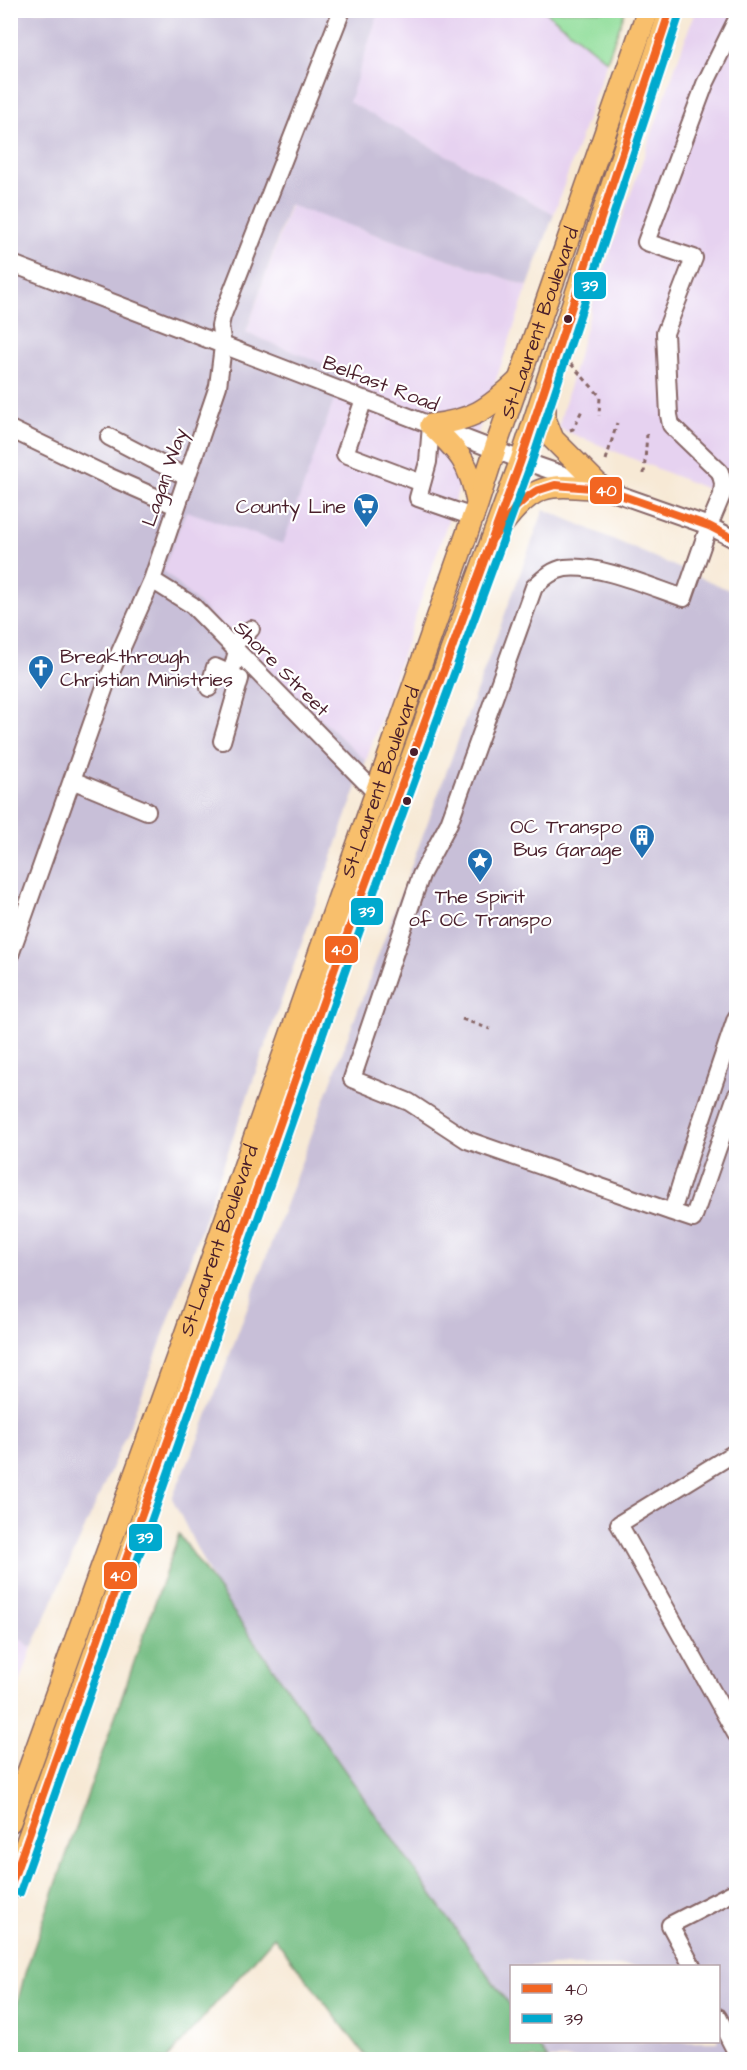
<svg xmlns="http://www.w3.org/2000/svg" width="747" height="2070" font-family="'Architects Daughter',sans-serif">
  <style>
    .built { fill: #e6d2f0 }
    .industrial { fill: #c8bfd8 }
    .green { fill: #92de9b; stroke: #6e7e63; stroke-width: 1.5 }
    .forest { fill: #75bd83; stroke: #606e57; stroke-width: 1.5 }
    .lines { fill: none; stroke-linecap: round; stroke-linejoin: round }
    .minor-casing { stroke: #876666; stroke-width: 20 }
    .major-casing { stroke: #876666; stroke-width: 24 }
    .path { stroke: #876666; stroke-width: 3; stroke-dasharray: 4.5 4.5; stroke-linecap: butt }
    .minor { stroke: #fff; stroke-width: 16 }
    .major { stroke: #f8bf6c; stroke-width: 21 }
    .bus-1-casing { stroke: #fff; stroke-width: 12 }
    .bus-2-casing { stroke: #fff; stroke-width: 12 }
    .bus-1 { stroke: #f26522; stroke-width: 8 }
    .bus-2 { stroke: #00a9ce; stroke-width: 8 }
    .bus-dot { fill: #4a1f2b; stroke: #fff; stroke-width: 2 }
    .labels { text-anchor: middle; stroke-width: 4.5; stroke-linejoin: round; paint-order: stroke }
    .street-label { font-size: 20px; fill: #4a1f2b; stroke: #fff }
    .poi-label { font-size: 20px; fill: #4a1f2b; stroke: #fff; text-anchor: end }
    .line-badge { stroke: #fff; stroke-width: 2 }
    .badge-label { font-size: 16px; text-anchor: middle; font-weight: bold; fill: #fff }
  </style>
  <rect width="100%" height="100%" fill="#fff"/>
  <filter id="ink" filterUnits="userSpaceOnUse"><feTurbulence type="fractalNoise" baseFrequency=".0167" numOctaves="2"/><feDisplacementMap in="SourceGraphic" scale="12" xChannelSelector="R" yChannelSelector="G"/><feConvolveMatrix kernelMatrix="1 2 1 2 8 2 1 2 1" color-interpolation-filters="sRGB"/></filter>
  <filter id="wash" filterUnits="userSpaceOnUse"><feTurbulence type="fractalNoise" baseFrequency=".008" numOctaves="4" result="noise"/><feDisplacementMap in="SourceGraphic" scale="24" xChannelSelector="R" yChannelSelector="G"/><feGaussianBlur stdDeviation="1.35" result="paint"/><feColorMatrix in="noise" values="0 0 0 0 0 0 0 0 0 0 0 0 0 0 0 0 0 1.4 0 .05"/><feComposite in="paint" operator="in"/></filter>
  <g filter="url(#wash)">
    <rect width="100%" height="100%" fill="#f7e9d5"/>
    <path class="built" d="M379 11H545L607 61 554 214 348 102Z
      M695 11H736V501L558 428 595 295Z
      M290 205 528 286 366 761 163 570 186 511 330 407 344 373 246 333Z
      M11 1631 32 1648 11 1709Z"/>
    <path class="industrial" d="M10 11H379L349 102 554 214 528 286 289 205 246 333 344 372 283 544 186 511 163 570 366 761 152 1367 125 1437 32 1648 10 1631Z
      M544 509 736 593V2059H532L519 2042H718V1966H512L511 2031 232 1620 172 1498 200 1435Z"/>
    <path class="green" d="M545 11H625L607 61Z"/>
    <path class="forest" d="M179 1534 511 2008 512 2042H535L548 2059H368L274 1937 167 2059H11V2028L25 1973Z"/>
  </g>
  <g filter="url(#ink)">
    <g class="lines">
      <defs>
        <path id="minor" d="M736 21 705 84 646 242 694 258 665 333 669 415 671 425 720 472 723 483 722 495 709 526 684 598C651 587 599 564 565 568 552 570 543 579 534 587L449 823 421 875 352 1079 409 1102 467 1140 672 1212 693 1145 736 1018
          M10 263 521 460 709 526 736 540
          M364 399 345 454 422 483
          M431 425 428 462 418 498 473 517
          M10 429 110 477 176 506
          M109 437 186 477
          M152 580 192 605 376 793
          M232 646 251 629
          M209 688 215 667 231 674
          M222 741 240 679 231 674 237 651
          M72 780 147 811
          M10 955 107 681 152 580 218 386 223 346 220 326 222 317 342 10
          M672 1212 693 1219 736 1096
          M736 1452 619 1524 736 1734
          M692 1966 670 1925 736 1891
          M718 2017 736 2052"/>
        <g id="major">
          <path d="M545 401V419L553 439 603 489"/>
          <path d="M431 425C473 420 487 410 518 381"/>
          <path d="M431 425C459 452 470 463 477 502"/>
          <path d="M503 524C536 480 551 485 603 489"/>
          <path id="s1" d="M10 1822 181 1346 477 505 495 449 648 10"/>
          <path d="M10 1889 141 1522 342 948 521 460 670 10"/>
        </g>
      </defs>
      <use href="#minor" class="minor-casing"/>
      <use href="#major" class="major-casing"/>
      <path class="path" d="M571 364 600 396 599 416
        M570 430 573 429 582 410
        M606 460 617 423
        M644 474 647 434
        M462 1019 490 1029"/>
      <use href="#minor" class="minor"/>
      <use href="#major" class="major"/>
      <defs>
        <path id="bus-1" d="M491 541 515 508 526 498 536 491 555 485 603 489 709 526 736 540
          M10 1888 342 948 521 460 670 10"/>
        <path id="bus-2" d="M20 1893 352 952 531 464 680 13"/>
      </defs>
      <use href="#bus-1" class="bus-1-casing"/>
      <use href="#bus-2" class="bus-2-casing"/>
      <use href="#bus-1" class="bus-1"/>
      <use href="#bus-2" class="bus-2"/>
    </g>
  </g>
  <defs>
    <symbol id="supermarket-pin" viewBox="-11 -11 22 30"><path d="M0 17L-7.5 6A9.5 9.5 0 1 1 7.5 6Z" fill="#1f6fb2" stroke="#fff"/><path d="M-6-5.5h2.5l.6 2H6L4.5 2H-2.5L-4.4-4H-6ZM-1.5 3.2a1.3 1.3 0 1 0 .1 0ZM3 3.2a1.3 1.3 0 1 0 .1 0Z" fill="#fff"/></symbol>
    <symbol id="church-pin" viewBox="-11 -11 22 30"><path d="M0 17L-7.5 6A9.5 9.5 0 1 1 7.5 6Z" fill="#1f6fb2" stroke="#fff"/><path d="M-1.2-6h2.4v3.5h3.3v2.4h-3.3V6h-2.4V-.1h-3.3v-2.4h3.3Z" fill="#fff"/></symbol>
    <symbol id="building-pin" viewBox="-11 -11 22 30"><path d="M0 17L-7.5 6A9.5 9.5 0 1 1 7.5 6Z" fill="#1f6fb2" stroke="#fff"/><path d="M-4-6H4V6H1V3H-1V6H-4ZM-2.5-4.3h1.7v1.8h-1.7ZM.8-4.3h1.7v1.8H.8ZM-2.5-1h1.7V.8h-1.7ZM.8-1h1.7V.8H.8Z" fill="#fff"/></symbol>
    <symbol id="sight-pin" viewBox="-11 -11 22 30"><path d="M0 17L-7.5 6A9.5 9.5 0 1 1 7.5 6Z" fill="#1f6fb2" stroke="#fff"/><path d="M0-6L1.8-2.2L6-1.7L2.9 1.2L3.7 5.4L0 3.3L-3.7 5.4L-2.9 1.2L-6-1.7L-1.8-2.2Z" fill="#fff"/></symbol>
  </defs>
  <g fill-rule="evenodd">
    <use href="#supermarket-pin" x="351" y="491" width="30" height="40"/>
    <use href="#church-pin" x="26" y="653" width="30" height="40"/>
    <use href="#building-pin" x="627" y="822" width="30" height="40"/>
    <use href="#sight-pin" x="465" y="846" width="30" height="40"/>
  </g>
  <g class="bus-dot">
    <circle cx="568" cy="319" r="5"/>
    <circle cx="414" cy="752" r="5"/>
    <circle cx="407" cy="801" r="5"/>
  </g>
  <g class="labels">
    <g class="street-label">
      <text dy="7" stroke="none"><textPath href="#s1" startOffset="1590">St-Laurent Boulevard</textPath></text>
      <text transform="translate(381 383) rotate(21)" y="7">Belfast Road</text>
      <text transform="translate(164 477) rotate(-71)" y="7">Lagan Way</text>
      <text transform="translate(282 668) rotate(45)" y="7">Shore Street</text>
      <text dy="7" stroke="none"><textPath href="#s1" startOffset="1104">St-Laurent Boulevard</textPath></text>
      <text dy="7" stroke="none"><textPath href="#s1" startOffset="618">St-Laurent Boulevard</textPath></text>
    </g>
    <g class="poi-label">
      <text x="346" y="513">County Line</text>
      <text x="60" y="663" text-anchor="start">Breakthrough<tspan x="60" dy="23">Christian Ministries</tspan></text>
      <text x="622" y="833">OC Transpo<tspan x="622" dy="23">Bus Garage</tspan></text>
      <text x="480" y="903" text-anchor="middle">The Spirit<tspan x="480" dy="23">of OC Transpo</tspan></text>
    </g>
  </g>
  <g class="line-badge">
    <rect x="573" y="271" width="34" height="29" rx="6" fill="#00a9ce"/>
    <rect x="589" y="476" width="34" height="29" rx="6" fill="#f26522"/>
    <rect x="350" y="897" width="34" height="29" rx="6" fill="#00a9ce"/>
    <rect x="324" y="935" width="35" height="29" rx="6" fill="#f26522"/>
    <rect x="128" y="1523" width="35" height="29" rx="6" fill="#00a9ce"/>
    <rect x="103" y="1561" width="35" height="29" rx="6" fill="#f26522"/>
  </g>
  <g class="badge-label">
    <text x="590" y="291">39</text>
    <text x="606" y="496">40</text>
    <text x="367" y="917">39</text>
    <text x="341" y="955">40</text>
    <text x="145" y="1543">39</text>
    <text x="120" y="1581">40</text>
  </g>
  <rect width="747" height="2070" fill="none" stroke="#fff" stroke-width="36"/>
  <rect x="510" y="1965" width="210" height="78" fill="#ffffff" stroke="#b7a5aa" stroke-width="1.5"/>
  <rect x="522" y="1984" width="30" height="9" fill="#f26522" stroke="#b7a5aa" stroke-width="1.5"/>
  <text x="564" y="1995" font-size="18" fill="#4a1f2b">40</text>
  <rect x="522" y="2014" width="30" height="9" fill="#00a9ce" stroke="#b7a5aa" stroke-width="1.5"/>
  <text x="564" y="2025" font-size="18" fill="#4a1f2b">39</text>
</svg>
